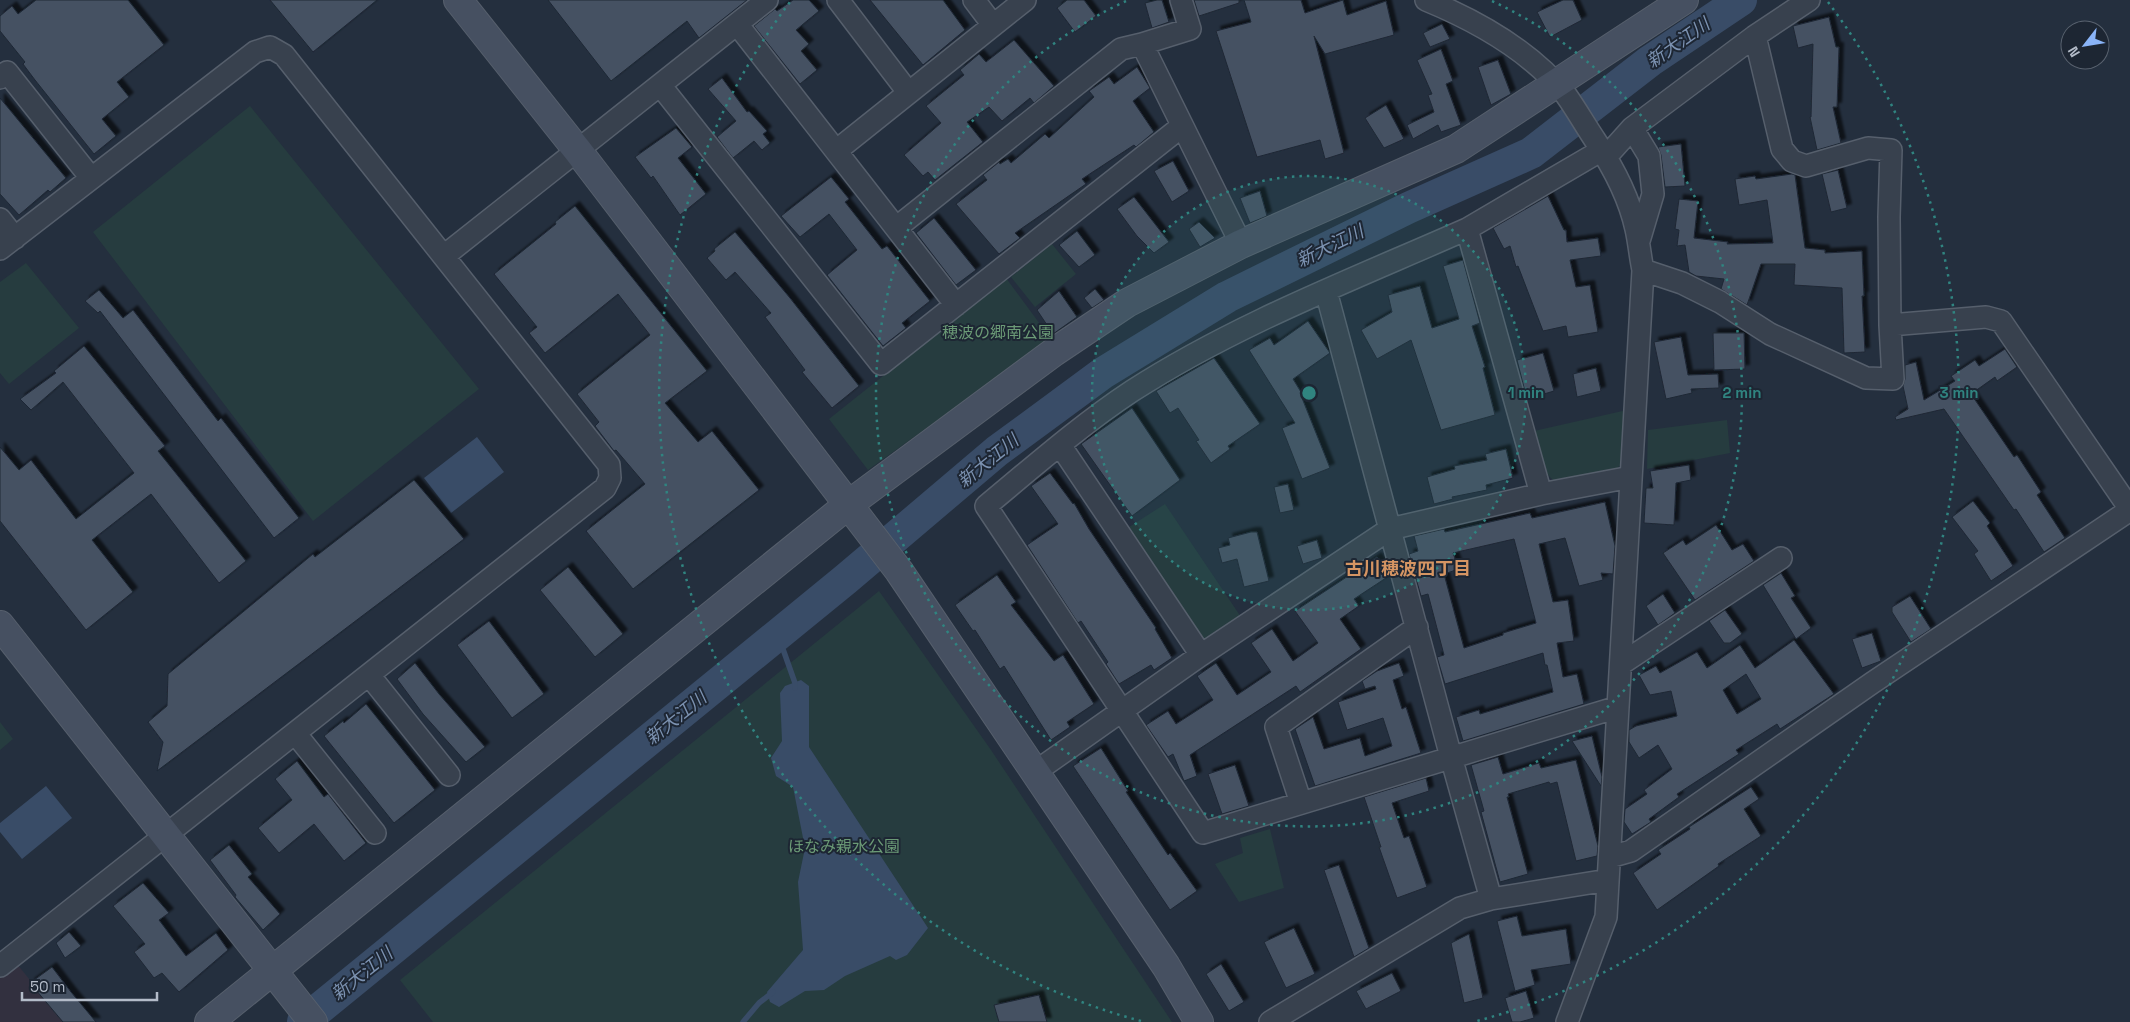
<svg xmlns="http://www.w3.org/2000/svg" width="2130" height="1022" font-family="'Space Grotesk','Noto Sans JP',sans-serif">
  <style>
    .medical { fill: #32303f }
    .green { fill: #263c3f }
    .water { fill: #394c67 }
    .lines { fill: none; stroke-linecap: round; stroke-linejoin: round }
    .stream { stroke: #394c67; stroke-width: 5.5 }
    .river { stroke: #394c67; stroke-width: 32 }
    .building { fill: #455162; stroke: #1f2835; fill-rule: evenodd; filter: url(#shadow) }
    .street-casing { stroke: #565f6c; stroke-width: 24 }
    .secondary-casing { stroke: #565f6c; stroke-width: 30 }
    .street { stroke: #38414e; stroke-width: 21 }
    .secondary { stroke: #465061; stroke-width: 28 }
    .ring { fill: none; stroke: #308480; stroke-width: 2.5; stroke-dasharray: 2.5 5 }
    .labels { text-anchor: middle; stroke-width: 4; stroke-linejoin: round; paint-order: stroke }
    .park-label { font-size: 16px; fill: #6b9a76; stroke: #1d2633 }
    .water-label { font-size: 18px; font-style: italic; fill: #7c92b1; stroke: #1d2633 }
    .neighbourhood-label { font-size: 18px; font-weight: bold; fill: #d59563; stroke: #1d2633 }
    .centre { fill: #308480; stroke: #1d2633; stroke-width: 2.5 }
    .ring-label { font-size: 15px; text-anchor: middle; font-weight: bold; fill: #308480; stroke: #1d2633; stroke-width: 4; stroke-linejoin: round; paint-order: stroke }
  </style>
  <defs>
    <filter id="shadow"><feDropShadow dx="4.5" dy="-4.5" stdDeviation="1" flood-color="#0009"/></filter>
  </defs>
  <rect width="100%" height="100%" fill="#242f3e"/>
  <path class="medical" d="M17 964 64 1022H0V978Z"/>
  <path class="green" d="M250 106 479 389 313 521 93 232Z
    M1052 244 1076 274 1035 307 1011 277Z
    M26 263 79 328 9 384 0 373V282Z
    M1006 278 1051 339 868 470 829 419Z
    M1627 410 1625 461 1614 471 1559 483C1541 477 1539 448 1534 431Z
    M1727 420 1730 453 1647 469 1648 430Z
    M1165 504 1241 617 1203 643 1126 529Z
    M879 591 991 750 1172 1022H433L400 980Z
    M0 722 13 739 0 750Z
    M1270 829 1284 888 1239 902 1215 864 1243 853 1240 838Z"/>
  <path class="water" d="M477 437 504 472 451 513 424 478Z
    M801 680 809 686V747L928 928 907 955 896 960 890 956 845 976 824 990 805 991 779 1007 770 1002 767 992 803 950 798 882 805 848 793 787 776 776 771 758 782 741 780 693 785 686Z
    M46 786 72 818 22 859 0 832V823Z"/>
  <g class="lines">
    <path class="stream" d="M778 635 795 683V688
      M743 1022 759 1003 773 992"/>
    <path class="river" d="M303 1022 846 579 997 451 1103 373 1227 297 1408 208 1531 153 1650 61 1741 0"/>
  </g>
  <path class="building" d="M36 0H128L164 45 117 82 129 97 102 119 116 136 94 154 35 80 23 64 25 62 0 31V16L12 6 18 14Z
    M270 0H377L313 52Z
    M548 0H747L699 38 687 21 611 81Z
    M793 0H809L819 11 796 30 809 44 801 51 817 70 800 84 754 26 775 9 777 11Z
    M870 0H943L965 30 923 65Z
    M1067 0H1084L1096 16 1075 32 1057 8Z
    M1157 0H1162L1169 22 1152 28 1145 3Z
    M1194 0H1239V3L1199 16Z
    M1244 0H1301L1305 13 1343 0 1347 15 1386 1 1394 35 1325 54 1314 36 1344 153 1325 159 1320 140 1257 157 1216 31 1251 22Z
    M1563 0H1573L1582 20 1550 37 1537 12Z
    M1829 17 1836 47H1839L1837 107H1833L1841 143 1817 150 1810 117H1811L1813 44 1798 48 1793 26Z
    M1442 24 1450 39 1430 47 1423 33Z
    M1014 40 1054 86 1034 103 1030 98 1002 121 989 107 967 122 983 142 935 180 928 172 923 176 904 155 941 123 926 106 964 75 960 70 979 54 986 62Z
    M1441 49 1453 81 1446 84 1461 125 1441 132 1438 125 1413 139 1407 125 1434 112 1428 95 1432 94 1417 60Z
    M1498 60 1511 94 1491 105 1478 67Z
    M1137 67 1150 88 1133 101 1154 132 1136 147 1134 145 1082 179 1086 184 1015 233 1020 238 999 254 956 204 987 180 983 175 999 162 1000 164 1008 159 1011 163 1045 134 1049 138 1094 97 1089 91 1109 77 1114 84Z
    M722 78 747 112 749 111 767 131 763 134 770 143 762 150 754 141 733 158 717 137 736 121 708 89Z
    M0 98 66 178 50 192 48 190 19 215 0 194Z
    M1386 105 1404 139 1384 148 1365 118Z
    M676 128 692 147 678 158 706 194 680 215 653 176 651 178 635 157Z
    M1681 144 1685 186 1665 187 1661 155 1658 147Z
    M1173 161 1189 191 1172 202 1154 171Z
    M1838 170 1847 208 1831 212 1822 174Z
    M1792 174 1795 175 1805 248 1825 250V253L1862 251 1864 296H1862L1865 352 1844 353 1842 288 1794 285 1795 264H1761L1747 305 1721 289 1724 279 1696 276 1689 272 1685 245 1677 246 1679 230 1675 229 1679 199 1698 201 1694 238 1728 242 1727 244 1773 243 1767 200 1739 205 1735 179 1755 176 1756 179Z
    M831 177 849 199 845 202 882 249 887 246 930 301 902 323 906 328 883 346 827 275 857 250 829 214 800 237 781 216Z
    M1260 191 1267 216 1250 223 1240 198Z
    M1548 196 1564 230H1566L1567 242 1598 238 1601 256 1570 260 1576 287 1590 285 1598 332 1568 337 1566 326 1543 331 1518 266 1516 267 1510 246 1504 249 1493 228Z
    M1134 197 1169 242 1154 253 1137 236 1117 209Z
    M575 206 707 371 665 403 698 442 712 431 759 490 633 589 586 531 645 484 616 450 614 451 595 426 599 422 577 394 650 335 618 294 545 353 529 333 537 327 494 274 556 224 555 222Z
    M934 218 976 270 956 285 916 233Z
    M1199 222 1215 238 1200 247 1189 229Z
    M1077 231 1095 255 1079 267 1059 245Z
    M735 232 790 298 859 386 832 408 802 372 805 370 765 317 771 313 735 272 726 280 707 258 715 251 714 249Z
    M1463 260 1480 323 1472 326 1485 367 1483 368 1495 415 1441 430 1411 340 1377 359 1361 330 1392 312 1388 295 1420 286 1432 328 1459 319 1443 266Z
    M1095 289 1104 300 1092 308 1084 298Z
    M99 290 123 318 133 310 218 421 221 418 299 518 274 538 100 311 98 313 85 301Z
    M1059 291 1077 317 1053 334 1037 310Z
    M1308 321 1330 353 1293 379 1304 397 1302 398 1330 468 1302 479 1282 428 1295 423 1249 350 1270 338 1274 345Z
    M1713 333H1744L1745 369 1714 370Z
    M1681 337 1688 375 1718 374 1719 388 1691 389 1692 393 1666 399 1654 342Z
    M84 346 165 446 158 451 246 561 219 583 151 494 92 540 133 592 86 630 0 521V447L19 470 31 460 76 519 134 473 63 382 31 410 20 399 56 373 54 371Z
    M2005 349 2017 367 1997 381 1995 377 1971 394 2014 457 2017 455 2041 492 2037 495 2065 538 2044 552 2016 509 2014 510 1944 409 1896 420 1895 417 1908 409 1903 386 1905 379V365L1916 362 1924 400 1955 381 1951 376 1975 360 1979 366Z
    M1543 353 1554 391 1527 399 1517 360Z
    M1214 358 1260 424 1228 446 1230 449 1211 463 1196 441 1199 440 1178 408 1170 413 1156 391Z
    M1596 368 1601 391 1577 397 1573 374Z
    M1132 408 1180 480 1132 516 1081 444Z
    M1506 449 1513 478 1486 485 1487 490 1452 497 1453 499 1434 504 1427 477 1455 469 1454 466 1487 460 1485 454Z
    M1689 465 1691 480 1676 483 1674 525 1644 523 1646 488H1653L1650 471Z
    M1050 473 1073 504 1074 503 1089 529 1156 628 1155 629 1172 658 1154 670 1151 665 1119 684 1106 664 1108 662 1081 621 1078 623 1027 545 1058 524 1031 486Z
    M414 480 464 539 157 771 163 742 148 722 167 706 168 674 313 554 315 557Z
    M1288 484 1294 510 1280 513 1274 487Z
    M1973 501 1990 523 1987 526 2013 566 1991 581 1974 554 1978 551 1952 517Z
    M1605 502 1615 546 1613 574 1601 573 1603 580 1579 586 1565 538 1539 544 1553 602 1568 600 1574 641 1557 643 1563 677 1577 674 1584 704 1463 741 1456 717 1479 710 1480 714 1553 692 1547 665H1545L1543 653 1445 684 1437 657 1444 655 1428 594 1421 596 1409 554 1418 551 1414 536 1444 529 1445 532 1530 513 1532 518ZM1514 539 1536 623 1503 633V635L1464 648 1444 574 1459 569 1453 553Z
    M1716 525 1732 550 1743 544 1754 561 1695 600 1663 553 1683 540 1686 545Z
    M1251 532H1257L1269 581 1244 587 1237 559 1222 563 1218 548 1230 545 1228 538Z
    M1317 540 1322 558 1303 564 1297 546Z
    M1377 557 1389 576 1354 599 1359 606 1340 619 1361 649 1300 692 1296 686 1190 755 1197 776 1184 781 1173 754 1168 757 1146 725 1168 711 1176 724 1213 700 1197 676 1216 663 1237 695 1271 672 1251 643 1272 629 1293 661 1318 643 1295 611Z
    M568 567 623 634 595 657 540 590Z
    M1781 573 1795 596 1791 598 1811 628 1796 639 1763 585Z
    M997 575 1016 602 1011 605 1054 661 1063 655 1094 704 1067 722 1070 727 1051 740 1004 666 1000 669 975 630 973 631 955 605Z
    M1663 594 1675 613 1658 625 1646 606Z
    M1910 596 1931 629 1911 642 1892 612V607Z
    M1725 610 1742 634 1730 643H1724L1709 621Z
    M489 621 544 694 512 718 457 645Z
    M1872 633 1881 661 1862 668 1852 639Z
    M1794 640 1834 694 1780 729 1777 724 1736 750 1739 754 1677 794 1679 797 1649 819 1651 822 1632 834 1624 822 1625 809 1647 794 1644 790 1672 769 1658 745 1639 758 1629 742V730L1636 726 1677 716 1671 691 1650 695 1639 675 1656 666 1660 673 1697 652 1707 668 1740 645 1755 668ZM1746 674 1761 699 1737 714 1723 690Z
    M415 663 439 694 485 747 466 762 423 714 397 679Z
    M1399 663 1404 676 1393 680 1402 709 1406 707 1421 753 1315 786 1295 729 1313 717 1324 749 1360 738 1365 756 1392 746 1383 718 1347 730 1338 702 1376 689 1375 686 1365 689 1362 681 1377 671Z
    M366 704 435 790 394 823 324 736 343 721 344 723Z
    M1592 736 1602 777 1601 786 1572 741Z
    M1101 748 1128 791 1126 792 1168 855 1170 853 1197 891 1170 910 1073 766Z
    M1498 757 1503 774 1539 763 1541 768 1576 760 1598 846 1597 856 1576 861 1557 782 1550 784 1549 782 1508 794 1509 797H1507L1528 874 1500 882 1481 812 1484 811 1471 765Z
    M297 761 324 797 328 794 366 843 344 861 314 824 279 853 258 828 292 800 275 779Z
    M1235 765 1249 806 1222 814 1208 774Z
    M1426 778 1429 791 1392 803 1404 838 1409 836 1427 887 1397 898 1379 847H1381L1364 797Z
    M1751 787 1759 799 1744 809 1761 836 1718 864 1719 866 1657 910 1633 873 1661 854 1658 850 1690 829 1689 827Z
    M229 845 252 874 248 877 280 914 263 930 235 897 236 895 210 860Z
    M1339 865 1369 948 1354 957 1324 870Z
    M143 883 169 913 159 920 186 956 216 933 228 950 179 992 162 973 154 978 134 952 145 944 113 906Z
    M1517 916 1522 936 1566 929 1571 964 1531 970 1535 985 1515 991 1497 921Z
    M1294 928 1315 974 1286 988 1264 942Z
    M69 932 81 946 65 958 56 943Z
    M1469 934 1483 998 1464 1003 1451 943Z
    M1221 964 1244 1002 1229 1011 1206 974Z
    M52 967 71 992 96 1022H63L30 983Z
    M1392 973 1401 991 1366 1009 1356 991Z
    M1526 991 1534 1018 1520 1022H1512L1505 998Z
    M1039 995 1047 1022H999L994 1005Z"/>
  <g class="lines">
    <defs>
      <path id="street" d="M838 0 908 92
        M974 0 993 25
        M1426 0C1477 21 1530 50 1566 95 1576 109 1585 125 1595 140 1613 167 1629 197 1636 229 1639 242 1640 256 1643 270L1606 917 1567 1022
        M737 24 956 305
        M1755 36 1782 149 1792 161 1806 166 1868 148 1891 150 1889 217 1890 325
        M1142 44 1190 29 1181 0
        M0 78 7 72 91 178
        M660 85 881 364 1181 127
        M1632 128 1649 156 1653 194 1639 241
        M836 151 1025 0
        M1606 157 1632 128 1755 36 1809 0
        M0 219 15 238
        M896 228 1121 49 1142 44 1241 244
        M1467 229 1602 150
        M0 249 255 52 270 47 284 55 609 465 610 478 605 488 0 966
        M444 256 767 0
        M1643 270 1682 283 1720 302 1770 334 1866 378 1893 379 1890 325 1986 317 2001 321 2130 509
        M1326 291 1451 757 1491 899
        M1060 445 1201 655
        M1541 494 1467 229C1354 279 1236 324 1132 391 1082 424 1033 467 986 506L1203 833 1618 707
        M1621 664 1781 558
        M369 675 449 775
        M295 733 375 833
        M1035 772 1201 655 1390 529 1541 494 1631 477
        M1301 803 1276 727 1417 627
        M1610 857 1631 851 1872 683 2130 510
        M1270 1022 1460 908 1491 899 1608 880"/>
      <path id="secondary" d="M458 0 578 151 899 571 1166 966 1199 1022
        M0 625 313 1022
        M209 1022 849 504 1054 352 1127 303 1241 244 1456 149 1684 0"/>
    </defs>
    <use href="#street" class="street-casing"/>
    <use href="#secondary" class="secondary-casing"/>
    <use href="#street" class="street"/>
    <use href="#secondary" class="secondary"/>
  </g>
  <circle cx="1309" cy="393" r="217" fill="#308480" fill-opacity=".12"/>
  <g class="ring">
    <circle cx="1309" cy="393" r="217"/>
    <path d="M1492 1A433 433 0 1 1 1126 1"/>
    <path d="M1141 1021A650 650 0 0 1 790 2M1828 2A650 650 0 0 1 1477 1021"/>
  </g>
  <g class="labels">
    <g class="park-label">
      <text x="998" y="338">穂波の郷南公園</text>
      <text x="844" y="852">ほなみ親水公園</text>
    </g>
    <g class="water-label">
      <text transform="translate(1678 43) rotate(-35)" y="6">新大江川</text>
      <text transform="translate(1330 246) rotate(-26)" y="6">新大江川</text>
      <text transform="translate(988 461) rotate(-39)" y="6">新大江川</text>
      <text transform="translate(676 718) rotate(-39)" y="6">新大江川</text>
      <text transform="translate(362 974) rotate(-39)" y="6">新大江川</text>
    </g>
    <g class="neighbourhood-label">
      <text x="1408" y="575">古川穂波四丁目</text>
    </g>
  </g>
  <circle cx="1309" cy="393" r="8" class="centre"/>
  <g class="ring-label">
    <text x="1526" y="398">1 min</text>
    <text x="1742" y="398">2 min</text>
    <text x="1959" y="398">3 min</text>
  </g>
  <g transform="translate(2085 45) rotate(239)"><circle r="24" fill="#1d2633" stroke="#59626f"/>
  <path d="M0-4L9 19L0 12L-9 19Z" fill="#8ab4f8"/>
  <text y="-8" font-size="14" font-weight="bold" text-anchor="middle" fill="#b4bcc9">N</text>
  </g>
  <path d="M22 992v8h135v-8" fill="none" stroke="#b4bcc9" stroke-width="2.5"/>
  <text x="30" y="992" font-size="15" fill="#b4bcc9" stroke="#1d2633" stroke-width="4" paint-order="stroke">50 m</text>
</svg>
